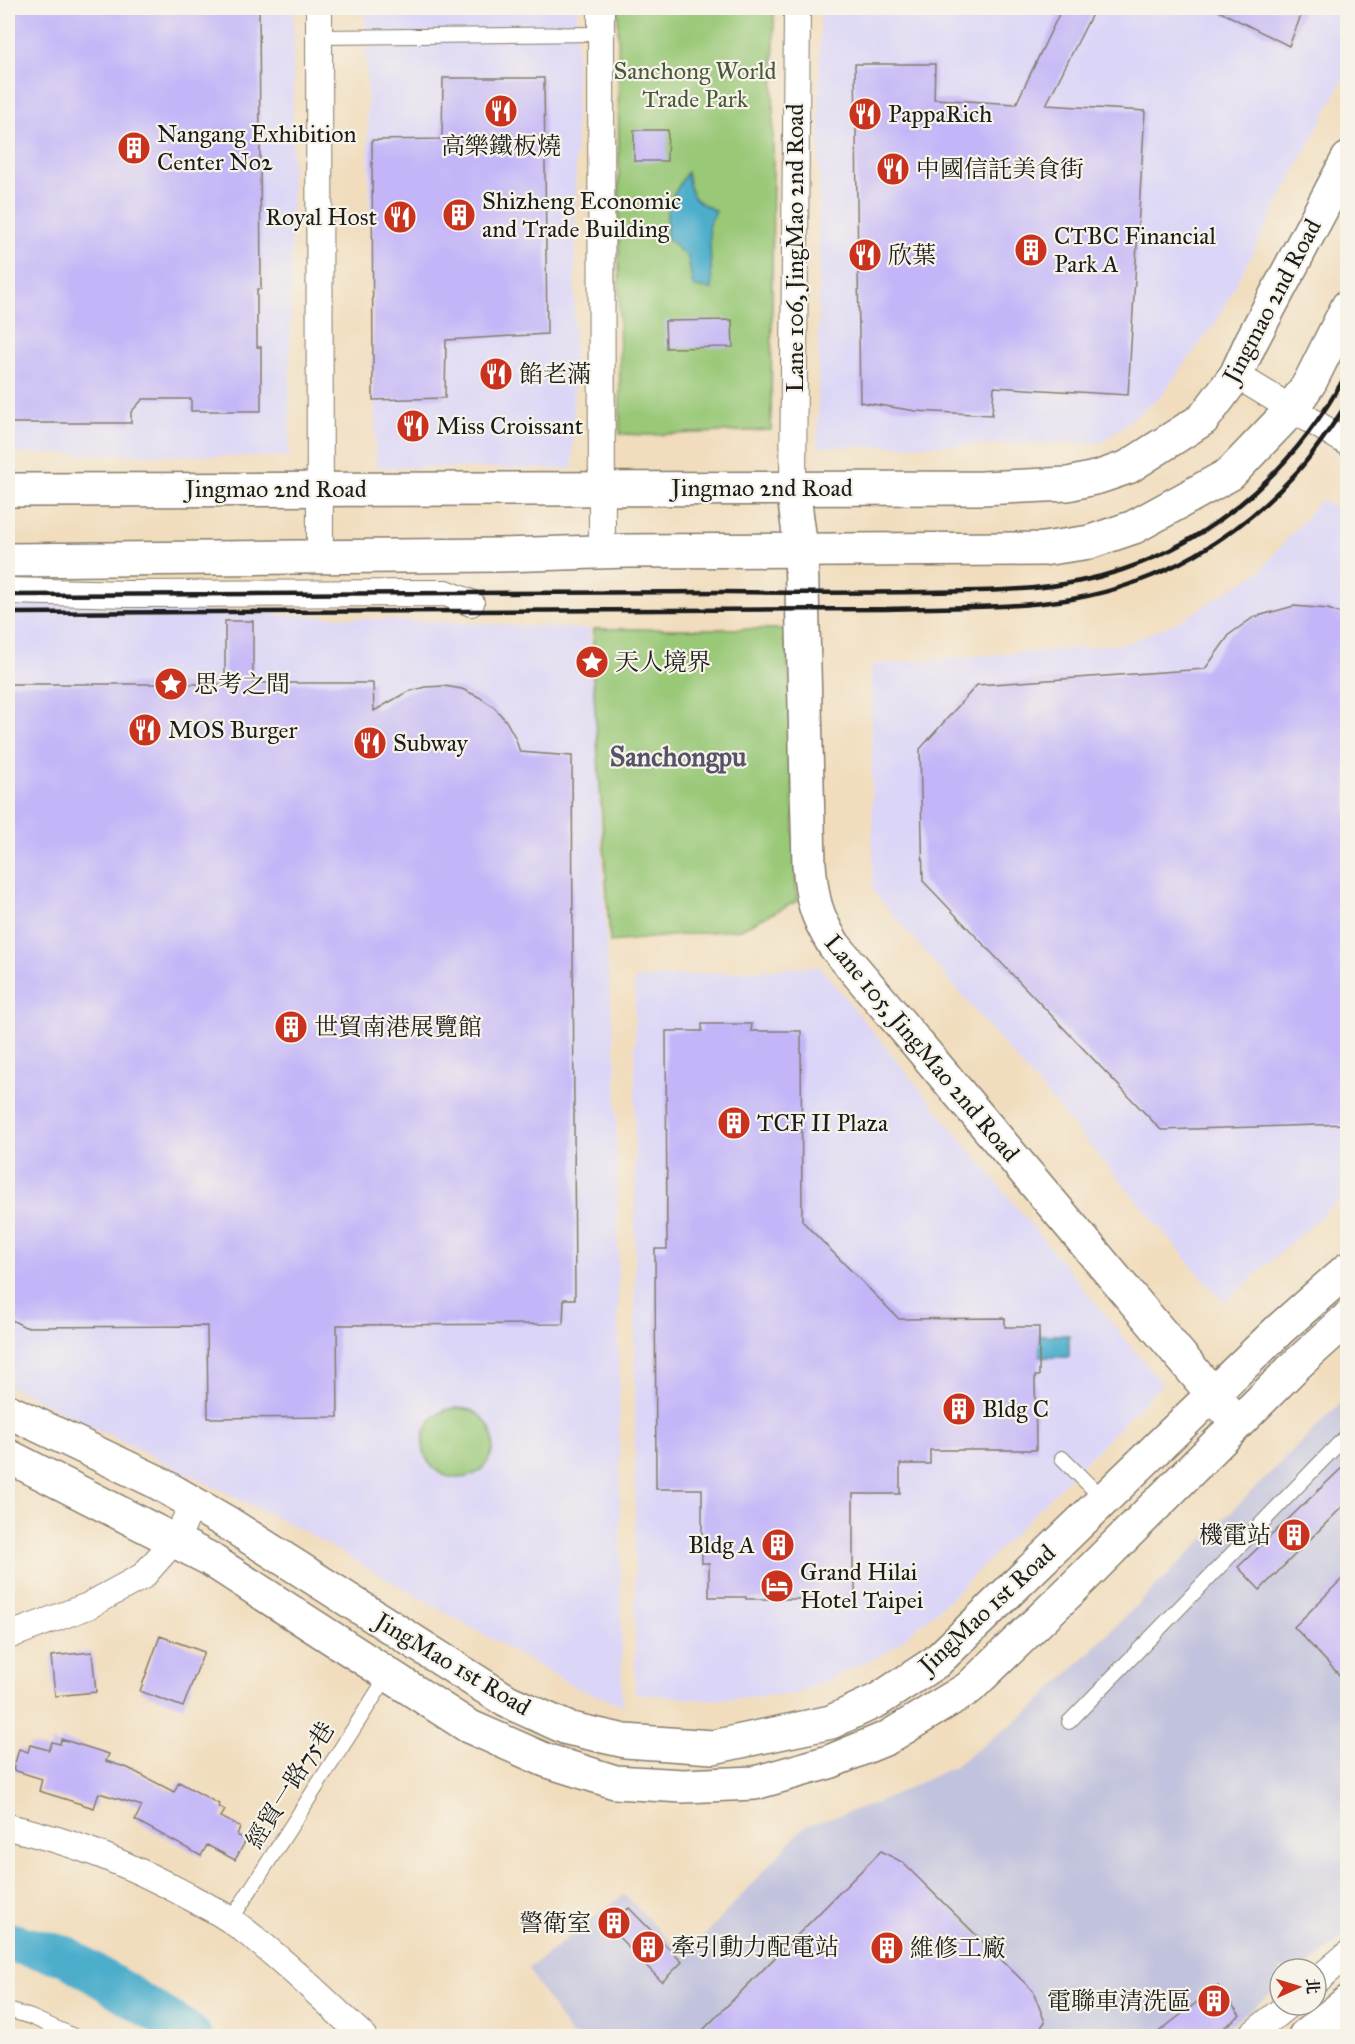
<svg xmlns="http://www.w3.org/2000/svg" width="1355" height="2044" font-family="'IM FELL Great Primer','Noto Serif TC',serif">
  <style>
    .built { fill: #dbd6f7 }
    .industrial { fill: #c1c2dd }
    .green { fill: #99c877; stroke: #5a724a; stroke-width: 1.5 }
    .water { fill: #4daecc; stroke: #346574; stroke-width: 1.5 }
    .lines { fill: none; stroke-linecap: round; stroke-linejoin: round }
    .river { stroke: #4daecc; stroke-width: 40 }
    .building { fill: #c3b5f8 }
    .service-casing { stroke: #867c6c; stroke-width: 16 }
    .minor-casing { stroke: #867c6c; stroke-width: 28 }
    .tertiary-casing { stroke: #867c6c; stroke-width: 36 }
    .secondary-casing { stroke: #867c6c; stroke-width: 36 }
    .trunk-casing { stroke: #867c6c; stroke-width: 36 }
    .motorway-casing { stroke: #867c6c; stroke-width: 36 }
    .service { stroke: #fff; stroke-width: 14 }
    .minor { stroke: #fff; stroke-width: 26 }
    .tertiary { stroke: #fff; stroke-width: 33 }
    .secondary { stroke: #fff; stroke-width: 33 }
    .trunk { stroke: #fff; stroke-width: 33 }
    .motorway { stroke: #fff; stroke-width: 33 }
    .rail { stroke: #1c1c1c; stroke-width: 4.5 }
    .labels { text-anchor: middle; stroke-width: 4.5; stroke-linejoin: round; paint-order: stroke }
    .park-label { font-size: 24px; fill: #48583c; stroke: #f7f3e8 }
    .poi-label { font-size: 24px; fill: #1c1c1c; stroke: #f7f3e8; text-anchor: start }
    .street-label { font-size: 24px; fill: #1c1c1c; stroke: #f7f3e8 }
    .quarter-label { font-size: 27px; font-weight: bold; fill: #565269; stroke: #f7f3e8 }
  </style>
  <rect width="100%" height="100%" fill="#f7f3e8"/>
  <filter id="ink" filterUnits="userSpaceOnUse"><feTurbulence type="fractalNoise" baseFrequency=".0167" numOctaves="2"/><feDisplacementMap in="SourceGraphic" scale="12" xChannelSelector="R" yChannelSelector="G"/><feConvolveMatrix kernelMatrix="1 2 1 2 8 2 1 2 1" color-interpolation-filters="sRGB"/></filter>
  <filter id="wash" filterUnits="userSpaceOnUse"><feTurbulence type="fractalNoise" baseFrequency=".008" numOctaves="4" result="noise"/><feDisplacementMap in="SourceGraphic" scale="24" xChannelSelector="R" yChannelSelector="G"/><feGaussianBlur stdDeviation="1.35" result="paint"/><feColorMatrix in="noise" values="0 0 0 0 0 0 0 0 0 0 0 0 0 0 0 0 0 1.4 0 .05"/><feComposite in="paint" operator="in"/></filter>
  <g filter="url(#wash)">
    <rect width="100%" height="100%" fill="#f1ddbd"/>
    <path class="built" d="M8 8H294L289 457 8 453Z
      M365 8H577L573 469 376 467Z
      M820 8H1347V72L1216 322 1160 397 1101 443 818 447Z
      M1321 500 1347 514V1193L1224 1303 873 891 871 665 1124 644 1180 621 1259 572Z
      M8 602 590 629 608 968 616 1068 622 1705 577 1688 300 1529 8 1385Z
      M819 966 1162 1384 948 1601 888 1652 796 1694 705 1700 635 1693V979Z"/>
    <path class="industrial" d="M1347 1397V1935L1304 1969H1280V1987L1216 2036H571L528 1969 624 1894 685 1957 805 1826 874 1804 953 1767 1031 1710Z"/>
    <path class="green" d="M618 8H774L771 430 648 435 620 434Z
      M594 629H787L797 901 741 929 610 942 592 662Z
      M423 1443a35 35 0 1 1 70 0a35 35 0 1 1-70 0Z"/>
    <path class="water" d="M687 172C691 197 692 200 716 211L709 224 712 289 693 287 688 257 680 251 667 237V206Z
      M1039 1335H1069V1357H1039Z"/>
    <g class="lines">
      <path class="river" d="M8 1942 66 1956 183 2029 192 2036"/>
    </g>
    <g id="blocks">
      <path class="building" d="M8 8H259L261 289H257V347H261V411H191V399H143L131 412V423H8Z
        M1062 8H1095L1046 105 1145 111 1128 395 994 387 992 415 916 411 860 402 855 64H935L934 99 1016 104Z
        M1213 8H1304L1289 46Z
        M443 78H544L547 334 446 340 445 398 373 400 372 140 442 139Z
        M634 130H668L667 161H634Z
        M732 320 733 347 666 348 665 321Z
        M1294 606 1328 609 1347 616V1124L1161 1130 923 881 920 749 977 685 1205 669 1230 634 1254 617Z
        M225 621H253V683H373L374 711 407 692 425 687 444 686 462 689 479 697 494 707 506 721 515 737 520 752 572 756 575 1299H564L563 1324 337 1325 338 1417 208 1418 207 1326 25 1327 8 1318V684H225Z
        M702 1024H752L751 1031H801L802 1221 899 1319 1005 1318V1327H1039V1376H1035L1036 1450H930V1464H900V1494H853V1575H855V1599H746V1597H709V1563H702V1489H656L655 1249H667L666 1031H702Z
        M1347 1463V1502L1260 1590 1238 1567Z
        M1347 1574V1683L1294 1627Z
        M160 1636 204 1652 183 1707 140 1691Z
        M92 1652 96 1692 55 1696 51 1656Z
        M61 1739 109 1754 106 1761 128 1768 174 1792 179 1782 219 1804 218 1807 225 1810 221 1817 240 1827 237 1835 246 1840 235 1860 207 1845 201 1856 135 1820 142 1806 99 1793 94 1808 39 1791 42 1779 13 1770 19 1749 28 1752 30 1745 49 1750 52 1742 60 1744Z
        M881 1851 902 1862 1033 1991 1045 2022 1033 2037H696Z
        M629 1908 682 1962 662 1982 614 1932 604 1927 605 1919 609 1914H622Z
        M1218 1986 1240 2015 1212 2037H1152Z"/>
    </g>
  </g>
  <g filter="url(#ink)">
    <use href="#blocks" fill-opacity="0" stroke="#867c6c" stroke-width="1.5"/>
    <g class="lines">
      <defs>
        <path id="service" d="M319 37 601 34
          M1062 1458 1104 1500
          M1069 1722 1348 1434
          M231 1920 388 1675
          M8 2010 31 2017 74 2036"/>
        <path id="minor" d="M319 8 320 557
          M601 8 602 552
          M1236 375 1348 443
          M793 488 797 8
          M8 591 129 594 446 593 471 603
          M8 1636 88 1606 143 1576 174 1541 194 1504
          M8 1827C75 1842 129 1864 190 1897 204 1905 220 1912 233 1922 280 1956 321 1997 363 2036
          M1316 1981 1348 1954
          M1250 2036 1288 2005"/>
        <path id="tertiary" d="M793 488 801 549 809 864C812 899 815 914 834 945L1227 1411
          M8 1411 155 1481 226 1522 507 1701 567 1728 625 1741 713 1747 831 1722 878 1700 936 1662 1280 1329 1348 1269
          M8 1456 208 1558 468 1726 545 1760 615 1782 683 1786 755 1783 829 1762 887 1738 969 1688 1072 1589 1296 1365 1348 1318"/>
        <path id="secondary" d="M8 490 982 488 1068 484 1099 477 1128 467 1203 419 1236 375 1251 342 1348 159
          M8 560 498 555 628 551 1043 549 1090 542 1134 527 1230 474 1291 410 1310 382 1348 306"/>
        <path id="trunk" d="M1347 2036H1348"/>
        <path id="motorway" d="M1305 2036 1348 2002"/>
      </defs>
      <use href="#service" class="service-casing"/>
      <use href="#minor" class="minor-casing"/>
      <use href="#tertiary" class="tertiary-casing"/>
      <use href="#secondary" class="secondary-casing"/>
      <use href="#trunk" class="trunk-casing"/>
      <use href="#motorway" class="motorway-casing"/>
      <use href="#service" class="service"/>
      <use href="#minor" class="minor"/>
      <use href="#tertiary" class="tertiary"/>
      <use href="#secondary" class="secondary"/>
      <use href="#trunk" class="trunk"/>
      <use href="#motorway" class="motorway"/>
      <path class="rail" d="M8 595C246 592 485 592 724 592 791 593 857 593 924 592 993 591 1056 592 1122 570 1223 536 1298 463 1348 371
        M8 613 886 609C948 607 1011 609 1072 599 1160 584 1238 538 1297 472 1316 451 1332 426 1348 402"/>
    </g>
  </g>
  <defs>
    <symbol id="restaurant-disc" viewBox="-11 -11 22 22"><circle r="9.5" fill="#c8321e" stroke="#f7f3e8"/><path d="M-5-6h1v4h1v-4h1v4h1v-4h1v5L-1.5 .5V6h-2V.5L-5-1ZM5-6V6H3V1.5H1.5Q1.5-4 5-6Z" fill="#fff"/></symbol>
    <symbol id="building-disc" viewBox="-11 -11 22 22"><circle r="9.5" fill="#c8321e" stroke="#f7f3e8"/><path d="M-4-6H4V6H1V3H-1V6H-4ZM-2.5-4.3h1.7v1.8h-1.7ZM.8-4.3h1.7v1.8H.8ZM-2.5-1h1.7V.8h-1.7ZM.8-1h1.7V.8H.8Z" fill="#fff"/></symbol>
    <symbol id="sight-disc" viewBox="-11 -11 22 22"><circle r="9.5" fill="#c8321e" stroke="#f7f3e8"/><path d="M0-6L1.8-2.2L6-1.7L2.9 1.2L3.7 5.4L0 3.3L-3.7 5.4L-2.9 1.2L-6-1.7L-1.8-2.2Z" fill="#fff"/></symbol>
    <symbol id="hotel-disc" viewBox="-11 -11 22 22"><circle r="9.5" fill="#c8321e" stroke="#f7f3e8"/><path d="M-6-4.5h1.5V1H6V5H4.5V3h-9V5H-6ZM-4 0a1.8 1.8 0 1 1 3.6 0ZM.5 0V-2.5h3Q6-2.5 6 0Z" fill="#fff"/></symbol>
  </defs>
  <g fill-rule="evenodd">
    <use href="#restaurant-disc" x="482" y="92" width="38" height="38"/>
    <use href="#restaurant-disc" x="846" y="95" width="38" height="38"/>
    <use href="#building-disc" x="115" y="129" width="38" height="38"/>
    <use href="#restaurant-disc" x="874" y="150" width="38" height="38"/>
    <use href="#building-disc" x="440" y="196" width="38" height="38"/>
    <use href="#restaurant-disc" x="381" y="198" width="38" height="38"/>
    <use href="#building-disc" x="1012" y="231" width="38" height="38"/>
    <use href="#restaurant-disc" x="846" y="236" width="38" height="38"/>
    <use href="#restaurant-disc" x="477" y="355" width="38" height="38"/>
    <use href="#restaurant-disc" x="394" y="407" width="38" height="38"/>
    <use href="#sight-disc" x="573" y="643" width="38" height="38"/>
    <use href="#sight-disc" x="152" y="665" width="38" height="38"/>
    <use href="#restaurant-disc" x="126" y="711" width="38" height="38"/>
    <use href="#restaurant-disc" x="351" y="724" width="38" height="38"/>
    <use href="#building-disc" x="272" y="1008" width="38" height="38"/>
    <use href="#building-disc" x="715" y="1104" width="38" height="38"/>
    <use href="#building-disc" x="940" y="1390" width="38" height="38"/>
    <use href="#building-disc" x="1275" y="1516" width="38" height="38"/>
    <use href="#building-disc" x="759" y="1526" width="38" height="38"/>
    <use href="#hotel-disc" x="758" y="1567" width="38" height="38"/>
    <use href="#building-disc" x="595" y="1904" width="38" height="38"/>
    <use href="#building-disc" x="629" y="1928" width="38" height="38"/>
    <use href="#building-disc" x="868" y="1929" width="38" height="38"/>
    <use href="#building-disc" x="1195" y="1982" width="38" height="38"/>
  </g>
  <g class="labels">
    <g class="park-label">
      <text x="695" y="79">Sanchong World<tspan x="695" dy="28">Trade Park</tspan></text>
    </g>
    <g class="poi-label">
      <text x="888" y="122">PappaRich</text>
      <text x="157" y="142">Nangang Exhibition<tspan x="157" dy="28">Center No2</tspan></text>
      <text x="501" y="154" text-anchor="middle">高樂鐵板燒</text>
      <text x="916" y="177">中國信託美食街</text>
      <text x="482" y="209">Shizheng Economic<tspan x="482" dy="28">and Trade Building</tspan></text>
      <text x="377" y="225" text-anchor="end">Royal Host</text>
      <text x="1054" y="244">CTBC Financial<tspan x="1054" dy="28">Park A</tspan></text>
      <text x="888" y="263">欣葉</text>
      <text x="519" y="382">餡老滿</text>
      <text x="436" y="434">Miss Croissant</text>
      <text x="615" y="670">天人境界</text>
      <text x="194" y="692">思考之間</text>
      <text x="168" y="738">MOS Burger</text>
      <text x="393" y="751">Subway</text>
      <text x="314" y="1035">世貿南港展覽館</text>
      <text x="757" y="1131">TCF II Plaza</text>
      <text x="982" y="1417">Bldg C</text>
      <text x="1271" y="1543" text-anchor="end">機電站</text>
      <text x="755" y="1553" text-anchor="end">Bldg A</text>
      <text x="800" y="1580">Grand Hilai<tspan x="800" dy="28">Hotel Taipei</tspan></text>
      <text x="591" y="1931" text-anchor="end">警衛室</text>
      <text x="671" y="1955">牽引動力配電站</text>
      <text x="910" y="1956">維修工廠</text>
      <text x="1191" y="2009" text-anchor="end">電聯車清洗區</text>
    </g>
    <g class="street-label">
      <text transform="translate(795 248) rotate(-90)" y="8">Lane 106, JingMao 2nd Road</text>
      <text transform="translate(1272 301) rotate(-62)" y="8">Jingmao 2nd Road</text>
      <text x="762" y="496">Jingmao 2nd Road</text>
      <text x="276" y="497">Jingmao 2nd Road</text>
      <text transform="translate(922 1048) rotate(50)" y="8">Lane 105, JingMao 2nd Road</text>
      <text transform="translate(987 1609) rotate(-43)" y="8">JingMao 1st Road</text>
      <text transform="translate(453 1664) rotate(31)" y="8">JingMao 1st Road</text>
      <text transform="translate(290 1785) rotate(-58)" y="8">經貿一路75巷</text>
    </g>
    <g class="quarter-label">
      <text x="678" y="766">Sanchongpu</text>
    </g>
  </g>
  <rect width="1355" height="2044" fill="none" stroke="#f7f3e8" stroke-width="30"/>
  <g transform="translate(1298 1987) rotate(86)"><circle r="28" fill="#f7f3e8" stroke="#9f9d96" stroke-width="1.5"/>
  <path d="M0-4.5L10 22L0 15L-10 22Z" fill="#c8321e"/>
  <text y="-9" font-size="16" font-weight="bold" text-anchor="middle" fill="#1c1c1c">北</text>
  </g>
</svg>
